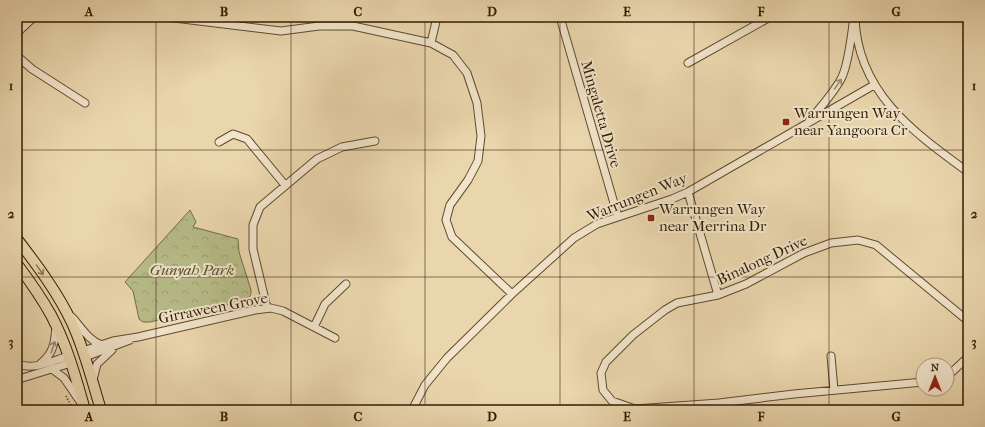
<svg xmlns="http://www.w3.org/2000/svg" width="985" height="427" font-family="'IM FELL French Canon',serif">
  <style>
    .park { fill: url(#park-crowns); stroke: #746c46 }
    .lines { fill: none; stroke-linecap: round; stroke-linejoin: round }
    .minor-casing { stroke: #5f4a2e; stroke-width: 9 }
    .primary-casing { stroke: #311c03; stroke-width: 12 }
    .path { stroke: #311c03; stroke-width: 1.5; stroke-dasharray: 1 2; stroke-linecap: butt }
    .minor { stroke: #f1e4ca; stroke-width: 7 }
    .primary { stroke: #ead6ad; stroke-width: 10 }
    .oneway { stroke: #9b8a70 }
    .oneway2 { stroke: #8e7958 }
    .grid { fill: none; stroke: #311c03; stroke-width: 1; stroke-opacity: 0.55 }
    .poi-dot { fill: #8f2418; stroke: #f1e4ca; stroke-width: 1.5 }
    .labels { text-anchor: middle; stroke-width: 4; stroke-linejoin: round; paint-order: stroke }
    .poi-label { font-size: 15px; fill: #311c03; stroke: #f1e4ca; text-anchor: start }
    .street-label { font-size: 15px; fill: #311c03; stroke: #f1e4ca }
    .park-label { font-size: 15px; font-style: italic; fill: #594c2b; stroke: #f1e4ca }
    .neatline { fill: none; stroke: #311c03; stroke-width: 1.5 }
    .grid-label { font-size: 13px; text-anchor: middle; font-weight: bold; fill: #311c03 }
  </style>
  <defs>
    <pattern id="park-crowns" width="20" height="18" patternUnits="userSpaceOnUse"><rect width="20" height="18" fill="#b7bd89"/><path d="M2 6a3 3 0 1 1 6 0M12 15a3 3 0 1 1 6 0" fill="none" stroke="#9ea275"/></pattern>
  </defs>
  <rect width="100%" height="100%" fill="#ead6ad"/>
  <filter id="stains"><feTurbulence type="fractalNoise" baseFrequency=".005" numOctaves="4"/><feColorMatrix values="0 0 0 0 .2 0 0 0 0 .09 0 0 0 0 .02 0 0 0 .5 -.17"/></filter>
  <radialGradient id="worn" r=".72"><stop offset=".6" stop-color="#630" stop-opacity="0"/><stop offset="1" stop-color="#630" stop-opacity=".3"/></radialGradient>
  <path class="park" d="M190 210 196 222 193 227 238 239 239 252 251 290C251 296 250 298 244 301L150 322H143L139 319 133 291 125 282Z"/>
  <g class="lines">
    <defs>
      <path id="minor" d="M166 17 281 31 319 26H353L431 43 453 55 467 73 477 103 481 136 478 161 468 180 450 205 446 220 452 237 512 294
        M560 17 618 217
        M855 17C857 92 913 132 968 172
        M967 17 968 24
        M17 33 34 17
        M431 43 437 17
        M17 56 32 69 85 103
        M688 63 770 17
        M809 121C820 108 832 95 841 79 848 66 851 39 853 24
        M219 142 233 134 247 139 285 185
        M688 192 718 295
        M267 308 253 249V225L260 207 317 159 342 147 375 141
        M72 317C81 327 89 341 102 345
        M314 327 325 304 346 284
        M83 351 113 341 138 337 255 310 271 308 283 311 335 338
        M831 356 834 390
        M85 357 130 340
        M41 363C54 353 55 341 56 326
        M19 364C34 371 54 360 69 356
        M52 369 64 378 81 403
        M947 375 952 372 968 357
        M19 379 71 363
        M93 380 97 364 112 350
        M923 382 794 394 719 403 635 409 612 401 603 390 601 373 606 362 633 335 665 310 677 303 718 295 746 284 804 253 831 243 858 240 876 245 968 321
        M412 410 425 385 447 358 512 294 574 238 597 224 672 199 688 192 874 85"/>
      <path id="primary" d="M17 239C37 265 58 293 72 323 85 351 92 381 101 410
        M17 264C29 280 41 297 51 315 67 345 76 378 85 410"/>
    </defs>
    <use href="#minor" class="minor-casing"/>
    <use href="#primary" class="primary-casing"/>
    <path class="path" d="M66 396 73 410"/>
    <use href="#minor" class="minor"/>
    <use href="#primary" class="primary"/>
  </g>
  <defs><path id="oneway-shaft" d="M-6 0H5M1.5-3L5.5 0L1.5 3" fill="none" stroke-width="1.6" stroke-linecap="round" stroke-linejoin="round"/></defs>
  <g class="oneway">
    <use href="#oneway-shaft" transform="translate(838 84) rotate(-55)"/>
    <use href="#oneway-shaft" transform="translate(53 347) rotate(-72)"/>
  </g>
  <use class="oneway2" href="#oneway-shaft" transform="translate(40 270) rotate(55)"/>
  <path class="grid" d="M156 17V410M291 17V410M425 17V410M560 17V410M694 17V410M829 17V410M17 150H968M17 277H968"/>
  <g class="poi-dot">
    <rect x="782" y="118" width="8" height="8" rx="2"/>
    <rect x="647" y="214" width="8" height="8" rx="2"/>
  </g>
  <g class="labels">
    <g class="poi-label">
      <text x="794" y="118">Warrungen Way<tspan x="794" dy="17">near Yangoora Cr</tspan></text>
      <text x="659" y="214">Warrungen Way<tspan x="659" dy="17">near Merrina Dr</tspan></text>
    </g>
    <g class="street-label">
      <text transform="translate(601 114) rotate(74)" y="5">Mingaletta Drive</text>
      <text transform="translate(637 197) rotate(-22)" y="5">Warrungen Way</text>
      <text transform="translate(762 260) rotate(-25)" y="5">Binalong Drive</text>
      <text transform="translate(213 308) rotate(-11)" y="5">Girraween Grove</text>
    </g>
    <g class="park-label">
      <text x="192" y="275">Gunyah Park</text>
    </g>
  </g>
  <rect width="985" height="427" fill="none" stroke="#ead6ad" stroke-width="44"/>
  <g transform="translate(935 377)"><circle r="19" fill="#f1e4ca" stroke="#a4947a"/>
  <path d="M0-3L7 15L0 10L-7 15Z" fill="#8f2418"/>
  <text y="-6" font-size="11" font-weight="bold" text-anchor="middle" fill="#311c03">N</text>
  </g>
  <rect x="22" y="22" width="941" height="383" class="neatline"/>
  <g class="grid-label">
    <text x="89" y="16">A</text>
    <text x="224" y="16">B</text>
    <text x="358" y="16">C</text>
    <text x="492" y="16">D</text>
    <text x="627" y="16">E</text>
    <text x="761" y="16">F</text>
    <text x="896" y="16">G</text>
    <text x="11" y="90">1</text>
    <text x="974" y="90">1</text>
    <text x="11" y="218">2</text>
    <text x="974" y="218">2</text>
    <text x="11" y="346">3</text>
    <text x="974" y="346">3</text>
    <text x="89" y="421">A</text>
    <text x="224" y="421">B</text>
    <text x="358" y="421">C</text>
    <text x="492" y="421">D</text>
    <text x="627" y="421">E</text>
    <text x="761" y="421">F</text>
    <text x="896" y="421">G</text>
  </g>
  <rect width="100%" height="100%" filter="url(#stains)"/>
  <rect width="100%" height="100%" fill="url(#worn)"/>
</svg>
